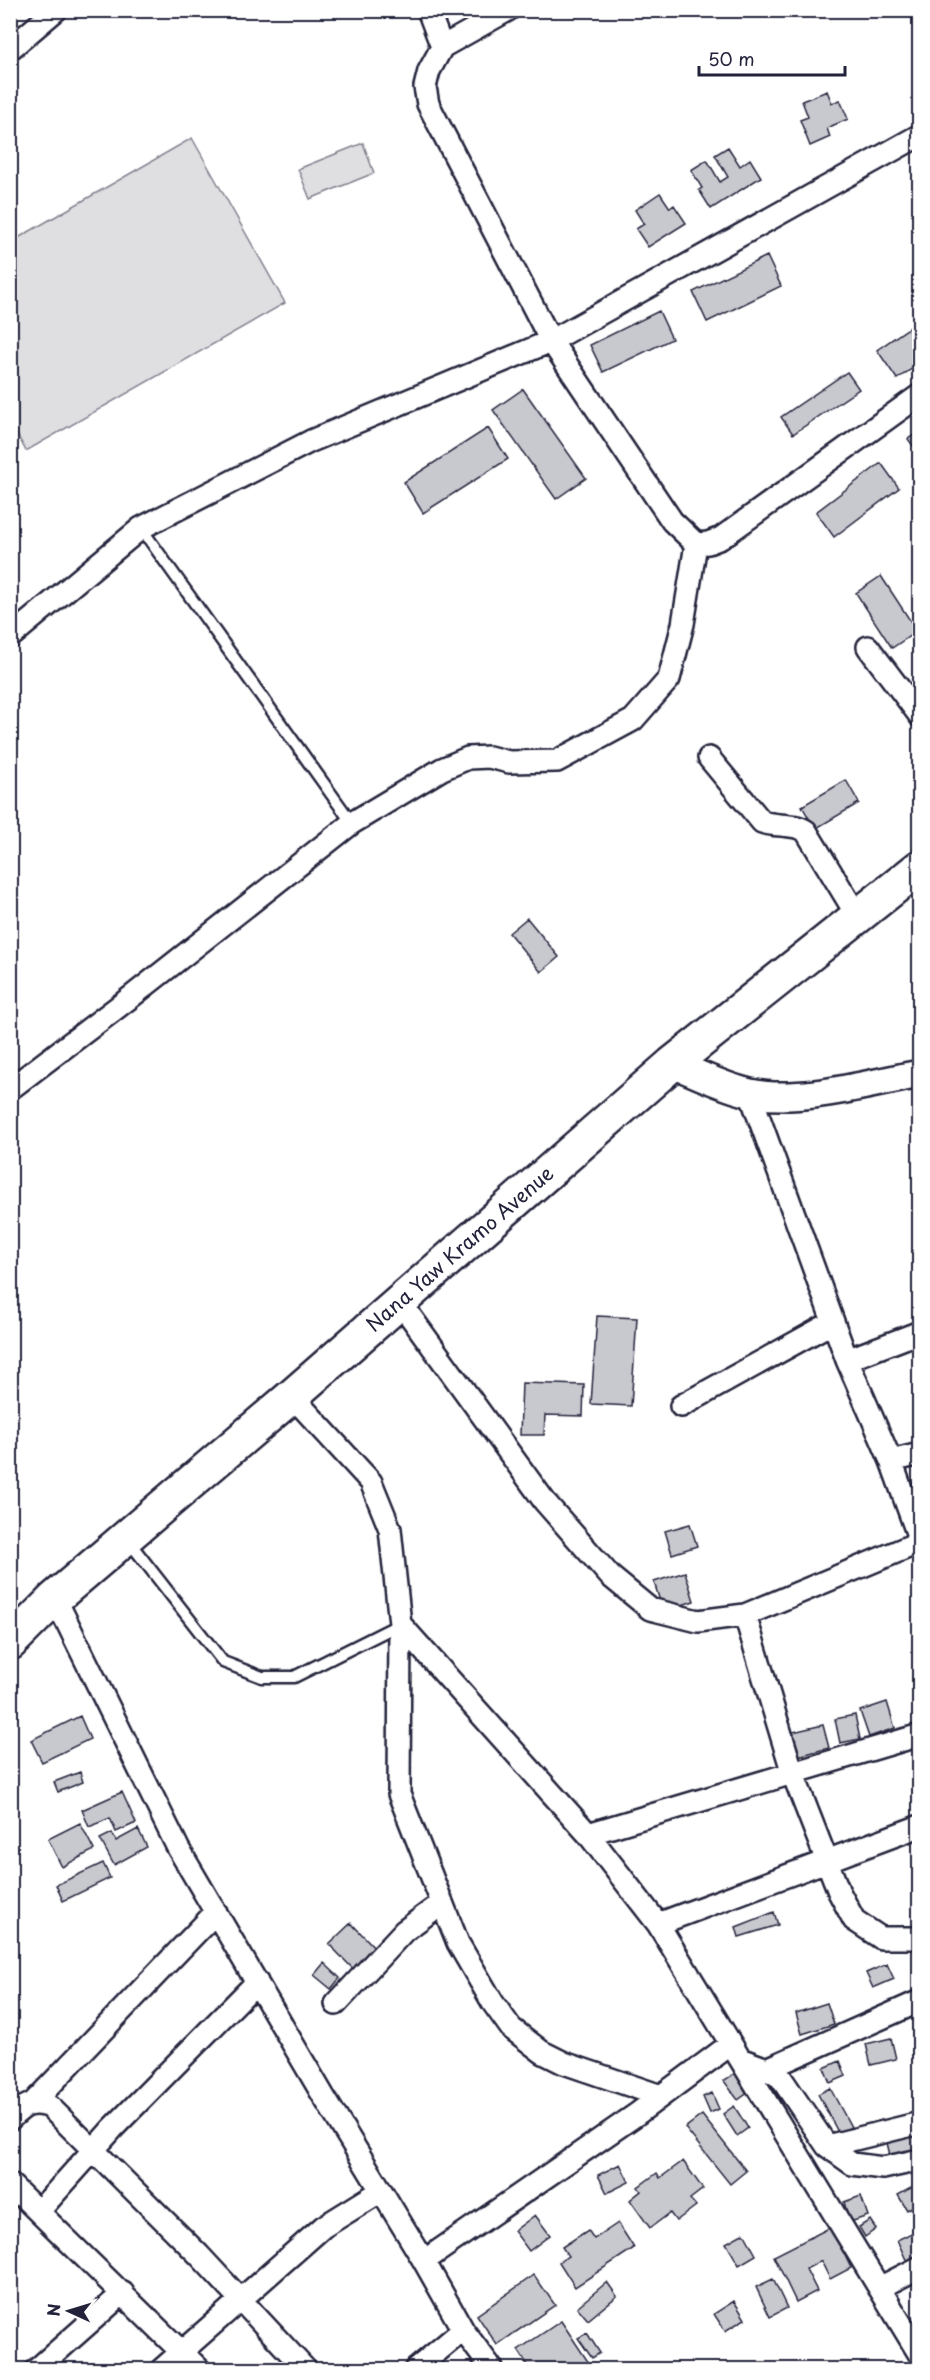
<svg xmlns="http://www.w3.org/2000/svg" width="930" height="2380" font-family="'Playpen Sans',sans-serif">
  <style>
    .grass { fill: #dfdfe2; stroke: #80808e; stroke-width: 1.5 }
    .building { fill: #c8c8cf; stroke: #22223b; stroke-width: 1.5 }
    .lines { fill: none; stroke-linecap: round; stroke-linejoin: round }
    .service-casing { stroke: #22223b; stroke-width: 15 }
    .minor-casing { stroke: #22223b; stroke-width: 26 }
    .tertiary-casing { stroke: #22223b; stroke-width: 32 }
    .primary-casing { stroke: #22223b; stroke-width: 38 }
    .service { stroke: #fff; stroke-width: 10 }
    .minor { stroke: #fff; stroke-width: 21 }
    .tertiary { stroke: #fff; stroke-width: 27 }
    .primary { stroke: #fff; stroke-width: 33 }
    .labels { text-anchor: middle; stroke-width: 5; stroke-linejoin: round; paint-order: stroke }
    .street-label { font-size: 20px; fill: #22223b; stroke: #fff }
  </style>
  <rect width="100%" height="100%" fill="#fff"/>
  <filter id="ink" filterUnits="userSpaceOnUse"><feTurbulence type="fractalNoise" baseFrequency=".0167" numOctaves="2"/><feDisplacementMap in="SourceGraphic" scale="12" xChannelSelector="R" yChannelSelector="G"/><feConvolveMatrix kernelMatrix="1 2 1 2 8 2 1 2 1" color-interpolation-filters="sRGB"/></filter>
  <g filter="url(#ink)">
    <path class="grass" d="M192 138 285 303 26 451 11 423V242Z
      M363 143 374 173 310 199 298 169Z"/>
    <path class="building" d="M827 91 832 103 840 100 848 119 827 128 830 137 810 146 800 120 808 117 802 101Z
      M728 147 740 166 750 159 761 177 711 209 699 190 702 188 691 170 707 160 720 182 728 177 715 155Z
      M660 193 670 208 674 205 686 223 648 247 636 229 644 224 635 210Z
      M767 256 781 286 707 322 693 292Z
      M659 311 672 339 603 372 590 345Z
      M920 320V363L897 379 877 350Z
      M847 372 859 389 793 434 781 417Z
      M523 389 586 478 556 499 493 410Z
      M488 428 508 459 423 513 404 482Z
      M920 431V455L908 439Z
      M881 463 899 488 834 537 816 512Z
      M881 576 917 631 892 648 856 593Z
      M846 780 859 803 815 829 802 806Z
      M527 918 559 957 541 972 509 933Z
      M597 1316 637 1318 631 1406 591 1404Z
      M522 1383 584 1385 583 1416 545 1415 544 1435H520Z
      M690 1524 697 1546 672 1554 665 1531Z
      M685 1572 694 1601 663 1611 654 1582Z
      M887 1702 895 1728 869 1737 860 1711Z
      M855 1715 860 1739 840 1743 835 1719Z
      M80 1716 90 1739 42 1762 31 1740Z
      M823 1725 829 1748 798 1756 793 1732Z
      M80 1772 83 1782 58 1792 54 1782Z
      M122 1792 136 1823 116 1832 110 1818 89 1827 82 1810Z
      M80 1823 94 1850 62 1867 48 1839Z
      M138 1829 147 1847 114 1865 100 1839 112 1833 116 1841Z
      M103 1863 110 1878 63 1901 56 1885Z
      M774 1912 778 1925 739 1937 736 1927Z
      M351 1923 380 1953 358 1974 329 1944Z
      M324 1963 340 1978 331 1989 314 1975Z
      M887 1964 894 1979 873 1988 866 1973Z
      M827 2003 834 2024 802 2034 796 2013Z
      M891 2038 896 2059 871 2065 866 2044Z
      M840 2061 846 2076 830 2083 824 2068Z
      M735 2073 749 2092 738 2100 724 2081Z
      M830 2088 851 2127 839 2134 818 2094Z
      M712 2093 719 2109 710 2113 703 2097Z
      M734 2106 748 2128 737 2136 723 2114Z
      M702 2115 746 2171 730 2184 685 2128Z
      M914 2132 918 2148 890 2155 886 2139Z
      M683 2161 703 2189 690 2199 696 2206 676 2221 670 2213 650 2228 630 2200 641 2191 638 2187 657 2173 660 2178Z
      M620 2164 629 2182 607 2193 598 2175Z
      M920 2183V2202L907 2210 898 2195Z
      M861 2196 868 2216 850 2222 844 2202Z
      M535 2215 550 2235 529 2251 514 2231Z
      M870 2220 876 2229 865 2237 859 2227Z
      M618 2223 634 2248 575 2287 559 2262 568 2256 562 2247 588 2230 594 2239Z
      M831 2227 851 2268 830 2279 821 2261 806 2269 817 2291 796 2302 774 2256Z
      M920 2229V2258L908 2264 897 2240Z
      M744 2233 756 2255 739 2265 726 2243Z
      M534 2275 555 2305 497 2345 477 2315Z
      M773 2279 787 2308 770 2317 756 2287Z
      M607 2282 617 2296 588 2320 577 2307Z
      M734 2301 745 2319 725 2331 714 2314Z
      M561 2321 589 2363 580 2370H531L518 2350Z
      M587 2333 600 2353 592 2358 578 2338Z"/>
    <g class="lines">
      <defs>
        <path id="service" d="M141 528 352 823
          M127 1539 223 1662 262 1677H294L400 1624"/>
        <path id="minor" d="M428 10 442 47
          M508 10 442 47 429 71 425 87 428 104 551 341 672 521 696 544 708 543 721 538 920 395
          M10 49 56 10
          M10 637 141 528 311 441 551 341 920 135
          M868 647 920 716
          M709 758 762 822C776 827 794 823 806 831L858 917
          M10 1089 131 997 352 823 442 769 468 758 489 757 509 762 557 761 633 720 669 679 683 624 696 544
          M750 1093 847 1360 891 1461 920 1541
          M400 1302 545 1502 610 1576 650 1609 698 1621 745 1615 920 1542
          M847 1360 920 1332
          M292 1396 371 1482 390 1529 400 1624 588 1834 658 1924 920 2355
          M681 1406 833 1322
          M891 1461 920 1454
          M55 1598 178 1848 324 2097 424 2261 463 2330 493 2370
          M745 1615 793 1774 839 1892 854 1920 881 1938H914
          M400 1624 399 1794 458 1943 493 2003 511 2028 542 2052 564 2063 661 2096
          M588 1834 920 1735
          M658 1924 920 1826
          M336 2004 404 1931 442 1903
          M740 2059 767 2069 781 2078 827 2146 852 2164 883 2168 920 2160
          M767 2069 920 2001
          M34 2102 216 1912
          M10 2119C25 2105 29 2101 49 2106L199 2255 306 2370
          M827 2146 920 2123
          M10 2184 200 2370
          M39 2211 113 2128 257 1982
          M424 2261 637 2114 731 2044
          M879 2288 920 2267
          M36 2370 123 2293
          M161 2370 323 2227 381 2191
          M415 2370 463 2330"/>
        <path id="tertiary" d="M672 1064C697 1073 725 1088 750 1093 800 1104 870 1083 920 1074"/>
        <path id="primary" d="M10 1643 55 1598 292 1396 672 1064 920 867"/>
      </defs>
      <use href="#service" class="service-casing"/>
      <use href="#minor" class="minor-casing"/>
      <use href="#tertiary" class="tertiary-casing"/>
      <use href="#primary" class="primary-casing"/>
      <use href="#service" class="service"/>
      <use href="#minor" class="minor"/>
      <use href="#tertiary" class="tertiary"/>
      <use href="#primary" class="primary"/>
    </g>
  </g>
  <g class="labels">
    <g class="street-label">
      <text transform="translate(460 1249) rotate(-41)" y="7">Nana Yaw Kramo Avenue</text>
    </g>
  </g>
  <rect width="930" height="2380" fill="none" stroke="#fff" stroke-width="36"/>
  <rect x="18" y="18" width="894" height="2344" fill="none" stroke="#22223b" stroke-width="2" filter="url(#ink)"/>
  <g transform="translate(69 2311) rotate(274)" stroke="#ffffff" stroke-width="4.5" paint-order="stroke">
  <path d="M0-4.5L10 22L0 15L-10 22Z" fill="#22223b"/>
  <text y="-9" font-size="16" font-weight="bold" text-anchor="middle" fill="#22223b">N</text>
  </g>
  <path d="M699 66v9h146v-9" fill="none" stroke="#22223b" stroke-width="3"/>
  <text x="708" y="66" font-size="18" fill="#22223b" stroke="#ffffff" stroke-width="4.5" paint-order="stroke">50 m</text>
</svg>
